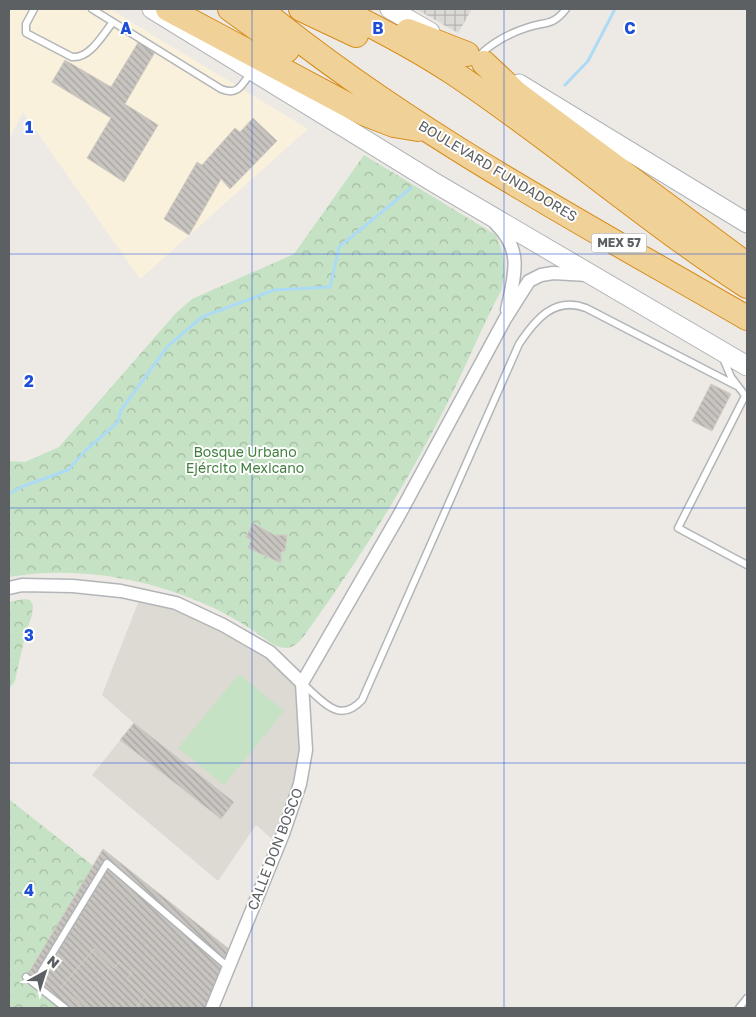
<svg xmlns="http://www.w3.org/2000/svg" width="756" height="1017" font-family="'Golos Text',sans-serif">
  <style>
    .commercial { fill: #faf1dd }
    .industrial { fill: url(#industrial-grid) }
    .education { fill: #ddd9d3 }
    .park { fill: url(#park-crowns) }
    .pitch { fill: #c6e2c4 }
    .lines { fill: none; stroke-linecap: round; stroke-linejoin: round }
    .stream { stroke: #addbf5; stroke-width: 3 }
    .building { fill: url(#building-back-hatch); stroke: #d1ccc4 }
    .service-casing { stroke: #b2b5b8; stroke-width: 9 }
    .minor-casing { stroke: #b2b5b8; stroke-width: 15 }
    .secondary-casing { stroke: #b1b4b8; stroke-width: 21 }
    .motorway-casing { stroke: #d78c1b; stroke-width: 26 }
    .service { stroke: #fff; stroke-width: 6 }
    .minor { stroke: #fff; stroke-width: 12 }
    .secondary { stroke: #fff; stroke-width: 19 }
    .motorway { stroke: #f0d298; stroke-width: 24 }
    .grid { fill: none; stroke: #1d4ed8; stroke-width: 1; stroke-opacity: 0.55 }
    .labels { text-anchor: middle; stroke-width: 4; stroke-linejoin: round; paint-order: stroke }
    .shield { fill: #fff; stroke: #8d9092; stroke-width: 1 }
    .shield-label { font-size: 12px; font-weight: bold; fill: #5c6063 }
    .street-label { font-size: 14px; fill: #5c6063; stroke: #fff }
    .park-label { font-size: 14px; fill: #417f3f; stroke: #fff }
    .grid-label { font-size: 16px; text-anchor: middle; font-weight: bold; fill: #1d4ed8; stroke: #fff; stroke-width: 4; stroke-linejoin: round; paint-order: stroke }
  </style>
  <defs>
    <pattern id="industrial-grid" width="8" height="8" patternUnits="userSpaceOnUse" patternTransform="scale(1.25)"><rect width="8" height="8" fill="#dcdad7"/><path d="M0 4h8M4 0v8" fill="none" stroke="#b6b4b2"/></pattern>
    <pattern id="park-crowns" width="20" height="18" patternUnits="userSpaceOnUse" patternTransform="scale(1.25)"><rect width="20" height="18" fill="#c6e2c4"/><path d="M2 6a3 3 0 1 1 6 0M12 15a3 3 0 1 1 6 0" fill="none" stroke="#a4bba3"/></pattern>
    <pattern id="building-back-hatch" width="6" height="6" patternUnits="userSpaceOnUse" patternTransform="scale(1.25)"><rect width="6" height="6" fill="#c8c5c1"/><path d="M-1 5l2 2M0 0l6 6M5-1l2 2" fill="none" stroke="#a6a3a0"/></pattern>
  </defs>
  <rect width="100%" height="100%" fill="#edeae5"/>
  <path class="commercial" d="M9 9H110L308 129 140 279 23 112 9 139Z"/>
  <path class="industrial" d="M416 9H472L458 33Z"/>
  <path class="education" d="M141 595 223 625 302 683 306 750 279 845 256 825 218 881 92 775 134 723 102 695Z"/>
  <path class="park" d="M364 155 496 235C504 254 507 270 501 291 482 326 467 364 449 400 408 482 360 559 306 633 301 640 295 648 285 648 273 648 260 634 249 628 239 621 227 615 216 609 153 579 78 565 9 577V461L25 462 59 447 175 314 192 299 294 254Z
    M24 599 30 600 33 605 32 615 25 636 15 681 9 689V602Z
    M10 800 224 969 209 1008H9Z"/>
  <path class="pitch" d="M239 674 284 711 224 785 178 748Z"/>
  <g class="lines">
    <path class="stream" d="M565 85 588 61 615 9
      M9 494 21 487 68 470 86 450 118 422 121 410 168 346 202 317 274 290 330 287 339 247 411 188"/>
  </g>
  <path class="building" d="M139 41 155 52 125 104 158 125 124 182 87 158 111 118 52 82 65 60 111 87Z
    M253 118 277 141 230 189 221 179 189 235 164 219 197 162 202 165 235 128 240 132Z
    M711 384 731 394 712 431 692 421Z
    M253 523 274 535H287L285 551 281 552V563L248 548 251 540 246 537Z
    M134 723 234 802 221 819 120 740Z
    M103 849 234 953 212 1008H65L26 977Z
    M94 949 114 968 119 962 132 973 127 979 146 995 136 1008H87L61 987Z"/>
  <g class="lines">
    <defs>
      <path id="service" d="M34 9 26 24V33L72 57C90 59 103 34 113 22
        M92 9 221 89C238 96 242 85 251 72
        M479 56C490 44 510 33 526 28 545 21 552 27 566 9
        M723 358 731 377 747 398
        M745 396 678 528 747 565
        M303 684C323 701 339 725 362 700L519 344C535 320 554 296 586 308L737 386
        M41 972 107 863 228 967
        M26 977 65 1008
        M739 1008 747 998"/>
      <path id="minor" d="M496 224C524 251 514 276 507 310
        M9 588 22 585 73 586 121 591 176 603 223 625 270 652 302 683
        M302 683 398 517 505 319 529 281 541 275 553 273 588 275
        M212 1008 283 834 300 784 306 750 302 683"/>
      <path id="secondary" d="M152 9 435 183 747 366
        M390 9 430 32
        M519 84 747 223"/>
      <path id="motorway" d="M168 9 363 113 394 125 418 129
        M230 9 287 50
        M260 9C409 131 581 222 747 318
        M301 9 356 35
        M339 9C377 28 416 48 452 72 553 139 645 220 747 286
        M408 31 467 54
        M484 63 517 94 747 265"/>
    </defs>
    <use href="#service" class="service-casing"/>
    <use href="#minor" class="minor-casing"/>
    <use href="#secondary" class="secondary-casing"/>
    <use href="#motorway" class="motorway-casing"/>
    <use href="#service" class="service"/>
    <use href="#minor" class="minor"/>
    <use href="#secondary" class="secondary"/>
    <use href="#motorway" class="motorway"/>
  </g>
  <path class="grid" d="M252 9V1008M504 9V1008M9 254H747M9 508H747M9 763H747"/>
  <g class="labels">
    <rect class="shield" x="591.5" y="233.5" width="55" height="19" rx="4"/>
    <g class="shield-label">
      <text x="619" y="247">MEX 57</text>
    </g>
    <g class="street-label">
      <text transform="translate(498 171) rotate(31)" y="5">BOULEVARD FUNDADORES</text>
      <text transform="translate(275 849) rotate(-69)" y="5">CALLE DON BOSCO</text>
    </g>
    <g class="park-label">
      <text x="245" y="457">Bosque Urbano<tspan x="245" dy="16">Ejército Mexicano</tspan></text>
    </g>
  </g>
  <g class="grid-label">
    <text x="126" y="34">A</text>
    <text x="378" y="34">B</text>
    <text x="630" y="34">C</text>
    <text x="29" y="133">1</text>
    <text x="29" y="387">2</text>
    <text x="29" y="641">3</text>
    <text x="29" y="896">4</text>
  </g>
  <rect width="756" height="1017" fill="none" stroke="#5c6063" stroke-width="20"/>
  <g transform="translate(45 972) rotate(39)" stroke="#ffffff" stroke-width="4" paint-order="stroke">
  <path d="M0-4L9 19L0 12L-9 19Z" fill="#5c6063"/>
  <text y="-8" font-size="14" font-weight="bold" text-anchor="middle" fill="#5c6063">N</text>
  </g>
</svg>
